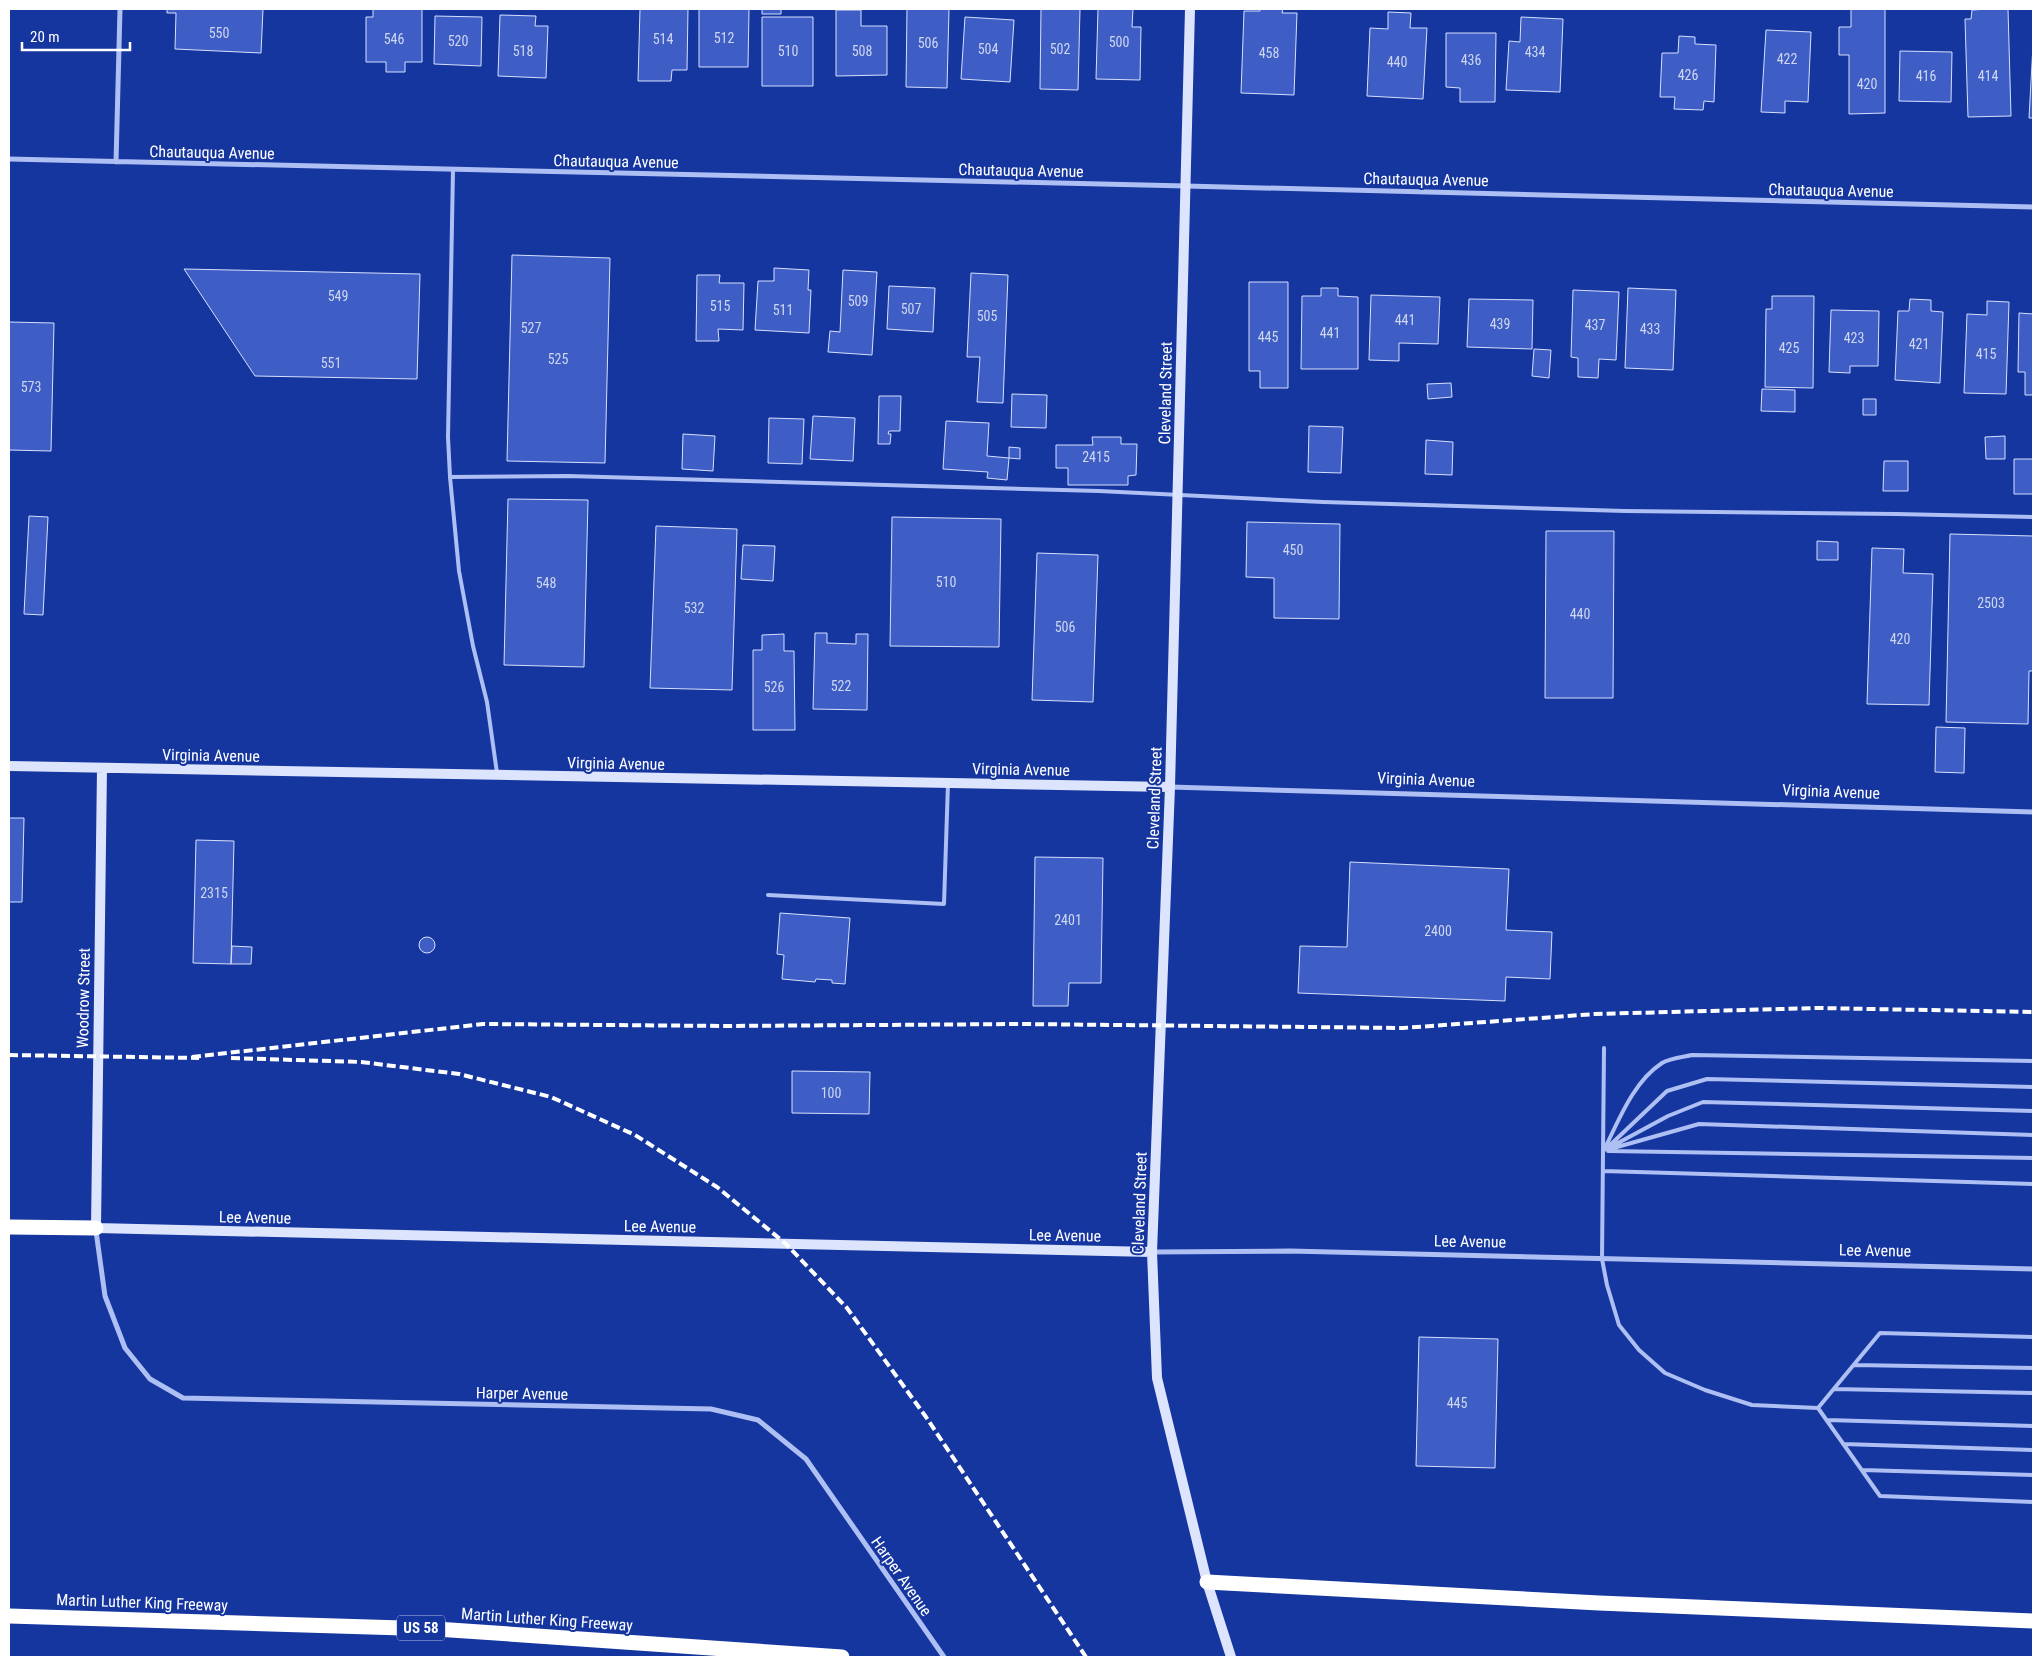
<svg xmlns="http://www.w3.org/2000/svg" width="2042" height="1666" font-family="'Roboto Condensed',sans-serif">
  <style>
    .building { fill: #3e5ec5; stroke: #d6e0fd }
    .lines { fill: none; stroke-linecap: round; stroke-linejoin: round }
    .lane { stroke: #aebff3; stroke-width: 4 }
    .street { stroke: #aebff3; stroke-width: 5 }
    .secondary { stroke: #dde4fd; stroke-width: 10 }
    .highway { stroke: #fff; stroke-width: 15 }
    .rail { stroke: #fff; stroke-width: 4; stroke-dasharray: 9 4; stroke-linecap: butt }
    .labels { text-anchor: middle; stroke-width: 4; stroke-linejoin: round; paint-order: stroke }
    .number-label { font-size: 14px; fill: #cfd7f0 }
    .shield { fill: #15359f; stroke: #b9c2e2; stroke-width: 1 }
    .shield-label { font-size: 15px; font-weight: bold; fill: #fff }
    .street-label { font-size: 16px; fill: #fff; stroke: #15359f }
  </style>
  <rect width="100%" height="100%" fill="#15359f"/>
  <path class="building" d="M167 9H263L261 53 175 49 176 13H167Z
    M373 9H422V62H405V72H386V62H366V17H373Z
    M640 9H688L687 70H672L671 81H638Z
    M699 9H749L748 67H699Z
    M762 9H781V14H762Z
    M907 9H949L947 88 906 87Z
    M1041 9H1080L1078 90 1040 89Z
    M1098 9H1133L1132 27H1141L1140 80 1096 79Z
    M1260 9H1283L1282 13H1297L1294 95 1241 93 1244 11H1260Z
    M1851 9H1885V113L1849 114V55H1839V27H1851Z
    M1990 9H2008L2011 116 1968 117 1965 19H1971L1972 10Z
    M836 10H861V26H887V75L836 76Z
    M1388 12 1411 13 1410 28H1427L1423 99 1367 96 1370 28 1388 29Z
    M500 15 536 16 535 26H548L546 78 498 76Z
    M435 16 482 17 481 66 434 64Z
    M762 17H813V86H762Z
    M965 17 1014 20 1010 82 961 79Z
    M1521 17 1563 19 1560 92 1506 90 1509 41 1520 42Z
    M1766 30 1811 32 1808 102 1785 101V113L1761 112Z
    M1446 33H1496L1495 102H1460V88L1446 87Z
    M1679 36 1695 37V44L1716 45 1714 102 1704 101 1703 110 1674 109 1675 97H1660L1662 53H1678Z
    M2033 45V118H2029Z
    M1900 51 1952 52 1951 102 1899 101Z
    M512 255 610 258 605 463 507 461Z
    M774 268 809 270 808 290H811L809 333 755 330 758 281H774Z
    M184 269 420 274 417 379 255 376Z
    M843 270 877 272 872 355 828 352 830 331 840 332Z
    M971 273 1008 275 1003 403 977 402 980 357H967Z
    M697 275H720L719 283H744L743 330 718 329 719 341H696Z
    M1249 282H1288V388H1260V371H1249Z
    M889 286 935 288 933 332 887 329Z
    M1321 288H1338V296L1358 297V369H1301L1302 296H1321Z
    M1628 288 1676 290 1673 370 1625 368Z
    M1573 290 1619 292 1616 360 1599 359 1598 378 1578 377V358L1571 357Z
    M1371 295 1440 297 1438 344 1399 343V361L1369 360Z
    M1772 296H1814L1813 388 1765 387 1766 309H1772Z
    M1469 299 1533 300 1532 349 1467 347Z
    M1910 299 1931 300V311L1943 312 1940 383 1895 380 1898 311H1909Z
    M1987 301 2009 302 2006 394 1964 393 1967 314 1987 315Z
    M1831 310 1879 311 1878 366H1850V373L1829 372Z
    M2019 313 2033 314V395H2025V372H2018Z
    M9 322 54 323 51 451 9 450Z
    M1534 349 1551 350 1549 378 1532 376Z
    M1451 383 1452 397 1428 399 1427 384Z
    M1762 389 1795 390V412L1761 411Z
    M1012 394 1047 395 1046 428 1011 427Z
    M879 396H901L900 431H889L888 434H891L890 444H878Z
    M1863 399H1876V415H1863Z
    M813 416 855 418 853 461 810 459Z
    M769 418 804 419 802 464 768 463Z
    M946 421 989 423 987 456 1009 458 1007 480 987 478 988 472 943 469Z
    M1309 426 1343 427 1341 473 1308 472Z
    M683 434 715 436 713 471 682 469Z
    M2005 436V459H1986L1985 437Z
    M1092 437H1121V444H1137L1136 475 1128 476V485H1068V468H1056V445H1093Z
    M1426 440 1453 442 1452 475 1425 474Z
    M1009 447 1020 448V459L1009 458Z
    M2014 459H2033V494H2014Z
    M1884 461H1908V491H1883Z
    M508 499 588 500 584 667 504 665Z
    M29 516 48 517 43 615 24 614Z
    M892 517 1001 519 999 647 890 646Z
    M1247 522 1340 524 1339 619 1274 618V578L1246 577Z
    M656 526 737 529 732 690 650 688Z
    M1546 531H1614L1613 698H1545Z
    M1950 534 2033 536V671H2029L2028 724 1946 722Z
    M1817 541 1838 542V560H1817Z
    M743 545 775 546 773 581 741 579Z
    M1872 548 1904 549 1903 573 1933 574 1929 705 1867 704Z
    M1037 553 1098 555 1093 702 1032 700Z
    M815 633H827V643L856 644V634H868L867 710 813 709Z
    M784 634V651H794L795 730H753V650H762V635Z
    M1936 727 1965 728 1964 773 1935 772Z
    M9 818H24L22 902H9Z
    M196 840 234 841 231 964 193 963Z
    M1035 857 1103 858 1101 983H1069L1068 1006H1033Z
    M1350 862 1509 869 1506 930 1552 932 1550 979 1506 977 1505 1001 1298 993 1300 946 1347 947Z
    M780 913 850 918 845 984 832 983V980L816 979 815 982 782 979 784 955 777 954Z
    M419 945a8 8 0 1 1 16 0a8 8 0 1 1-16 0Z
    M232 946 252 947 251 964H231Z
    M792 1071 870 1072 869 1114 792 1113Z
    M1419 1337 1498 1339 1495 1468 1416 1466Z"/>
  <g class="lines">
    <path class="lane" d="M453 170 448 437 450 477 459 571 473 646 487 702 497 773
      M450 477 568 476 1099 491 1323 502 1625 511 1896 514 2033 517
      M768 895 944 904 948 783
      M1604 1048 1602 1259 1607 1285 1619 1325 1639 1350 1665 1373 1705 1390 1752 1405 1818 1408
      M1607 1148 1667 1091 1707 1079 2033 1087
      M1607 1149 1668 1116 1703 1102 2033 1111
      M1610 1149 1699 1124 2033 1135
      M1604 1150C1619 1120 1633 1082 1662 1063 1670 1058 1683 1057 1692 1055L2033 1061
      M1608 1151 2033 1158
      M1603 1171 2033 1184
      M1854 1365 2033 1368
      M1834 1389 2033 1393
      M1818 1408 1880 1496 2033 1502
      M1818 1408 1880 1333 2033 1337
      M1827 1420 2033 1426
      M1843 1444 2033 1450
      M1862 1470 2033 1475"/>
    <path class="street" d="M9 159 1186 186 2033 207
      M116 162 120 9
      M1170 787 2033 812
      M96 1231 105 1296 125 1348 150 1379 183 1398 711 1409 758 1420 806 1459 944 1657
      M1152 1252 1290 1251 2033 1269"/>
    <path class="secondary" d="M1190 9 1170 787 1152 1252 1157 1378 1207 1582 1231 1657
      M9 766 1170 787
      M102 768 96 1228 1152 1252"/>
    <path class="highway" d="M9 1227 96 1228
      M1207 1582 1599 1603 2033 1621
      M9 1616 436 1629 842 1657"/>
    <path class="rail" d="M9 1055 199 1058
      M192 1057 483 1024 726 1026 1022 1024 1403 1028 1595 1014 1818 1008 2033 1012
      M231 1058 361 1062 459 1074 551 1097 635 1135 717 1187 786 1244 847 1308 926 1417 1086 1657"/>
  </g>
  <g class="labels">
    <g class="number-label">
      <text x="219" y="38">550</text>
      <text x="724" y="43">512</text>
      <text x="394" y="44">546</text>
      <text x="663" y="44">514</text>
      <text x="458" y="46">520</text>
      <text x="1119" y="47">500</text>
      <text x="928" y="48">506</text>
      <text x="988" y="54">504</text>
      <text x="1060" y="54">502</text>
      <text x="523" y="56">518</text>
      <text x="788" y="56">510</text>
      <text x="862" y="56">508</text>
      <text x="1535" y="57">434</text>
      <text x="1269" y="58">458</text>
      <text x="1787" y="64">422</text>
      <text x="1471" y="65">436</text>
      <text x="1397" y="67">440</text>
      <text x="1688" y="80">426</text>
      <text x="1926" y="81">416</text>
      <text x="1988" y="81">414</text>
      <text x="1867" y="89">420</text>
      <text x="338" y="301">549</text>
      <text x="858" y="306">509</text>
      <text x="720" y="311">515</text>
      <text x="911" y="314">507</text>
      <text x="783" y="315">511</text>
      <text x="987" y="321">505</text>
      <text x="1405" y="325">441</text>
      <text x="1500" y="329">439</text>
      <text x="1595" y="330">437</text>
      <text x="531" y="333">527</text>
      <text x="1650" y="334">433</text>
      <text x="1330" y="338">441</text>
      <text x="1268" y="342">445</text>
      <text x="1854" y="343">423</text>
      <text x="1919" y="349">421</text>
      <text x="1789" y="353">425</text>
      <text x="1986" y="359">415</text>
      <text x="558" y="364">525</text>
      <text x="331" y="368">551</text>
      <text x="31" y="392">573</text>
      <text x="1096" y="462">2415</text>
      <text x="1293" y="555">450</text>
      <text x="946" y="587">510</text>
      <text x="546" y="588">548</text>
      <text x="1991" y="608">2503</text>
      <text x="694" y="613">532</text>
      <text x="1580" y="619">440</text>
      <text x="1065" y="632">506</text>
      <text x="1900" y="644">420</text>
      <text x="841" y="691">522</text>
      <text x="774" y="692">526</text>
      <text x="214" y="898">2315</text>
      <text x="1068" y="925">2401</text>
      <text x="1438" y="936">2400</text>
      <text x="831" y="1098">100</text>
      <text x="1457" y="1408">445</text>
    </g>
    <rect class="shield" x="397" y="1615.5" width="48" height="25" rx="4"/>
    <g class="shield-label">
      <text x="421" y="1633">US 58</text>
    </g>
    <g class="street-label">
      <text transform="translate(212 152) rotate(1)" y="6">Chautauqua Avenue</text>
      <text transform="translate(616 161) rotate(1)" y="6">Chautauqua Avenue</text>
      <text transform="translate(1021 170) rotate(1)" y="6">Chautauqua Avenue</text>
      <text transform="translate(1426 179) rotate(1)" y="6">Chautauqua Avenue</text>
      <text transform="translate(1831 190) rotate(1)" y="6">Chautauqua Avenue</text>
      <text transform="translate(1165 393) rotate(-89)" y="6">Cleveland Street</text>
      <text transform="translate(211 755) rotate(1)" y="6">Virginia Avenue</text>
      <text transform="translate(616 763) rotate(1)" y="6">Virginia Avenue</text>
      <text transform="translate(1021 769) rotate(1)" y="6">Virginia Avenue</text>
      <text transform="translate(1426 779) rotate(2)" y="6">Virginia Avenue</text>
      <text transform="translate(1831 791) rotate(2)" y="6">Virginia Avenue</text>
      <text transform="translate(1154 798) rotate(-88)" y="6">Cleveland Street</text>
      <text transform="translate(83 998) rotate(-89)" y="6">Woodrow Street</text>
      <text transform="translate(1139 1203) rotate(-88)" y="6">Cleveland Street</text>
      <text transform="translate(255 1217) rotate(1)" y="6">Lee Avenue</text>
      <text transform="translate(660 1226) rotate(1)" y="6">Lee Avenue</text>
      <text transform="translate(1065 1235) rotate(1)" y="6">Lee Avenue</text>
      <text transform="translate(1470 1241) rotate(1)" y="6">Lee Avenue</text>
      <text transform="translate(1875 1250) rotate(1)" y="6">Lee Avenue</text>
      <text transform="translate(522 1393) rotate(1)" y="6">Harper Avenue</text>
      <text transform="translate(902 1576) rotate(55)" y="6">Harper Avenue</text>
      <text transform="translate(142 1602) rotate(2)" y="6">Martin Luther King Freeway</text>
      <text transform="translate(547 1619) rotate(4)" y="6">Martin Luther King Freeway</text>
    </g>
  </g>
  <rect width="2042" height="1666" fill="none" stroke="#ffffff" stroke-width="20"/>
  <path d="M22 42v8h108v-8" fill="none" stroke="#ffffff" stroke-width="2.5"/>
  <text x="30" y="42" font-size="15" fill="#ffffff" stroke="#15359f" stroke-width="4" paint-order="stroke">20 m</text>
</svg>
